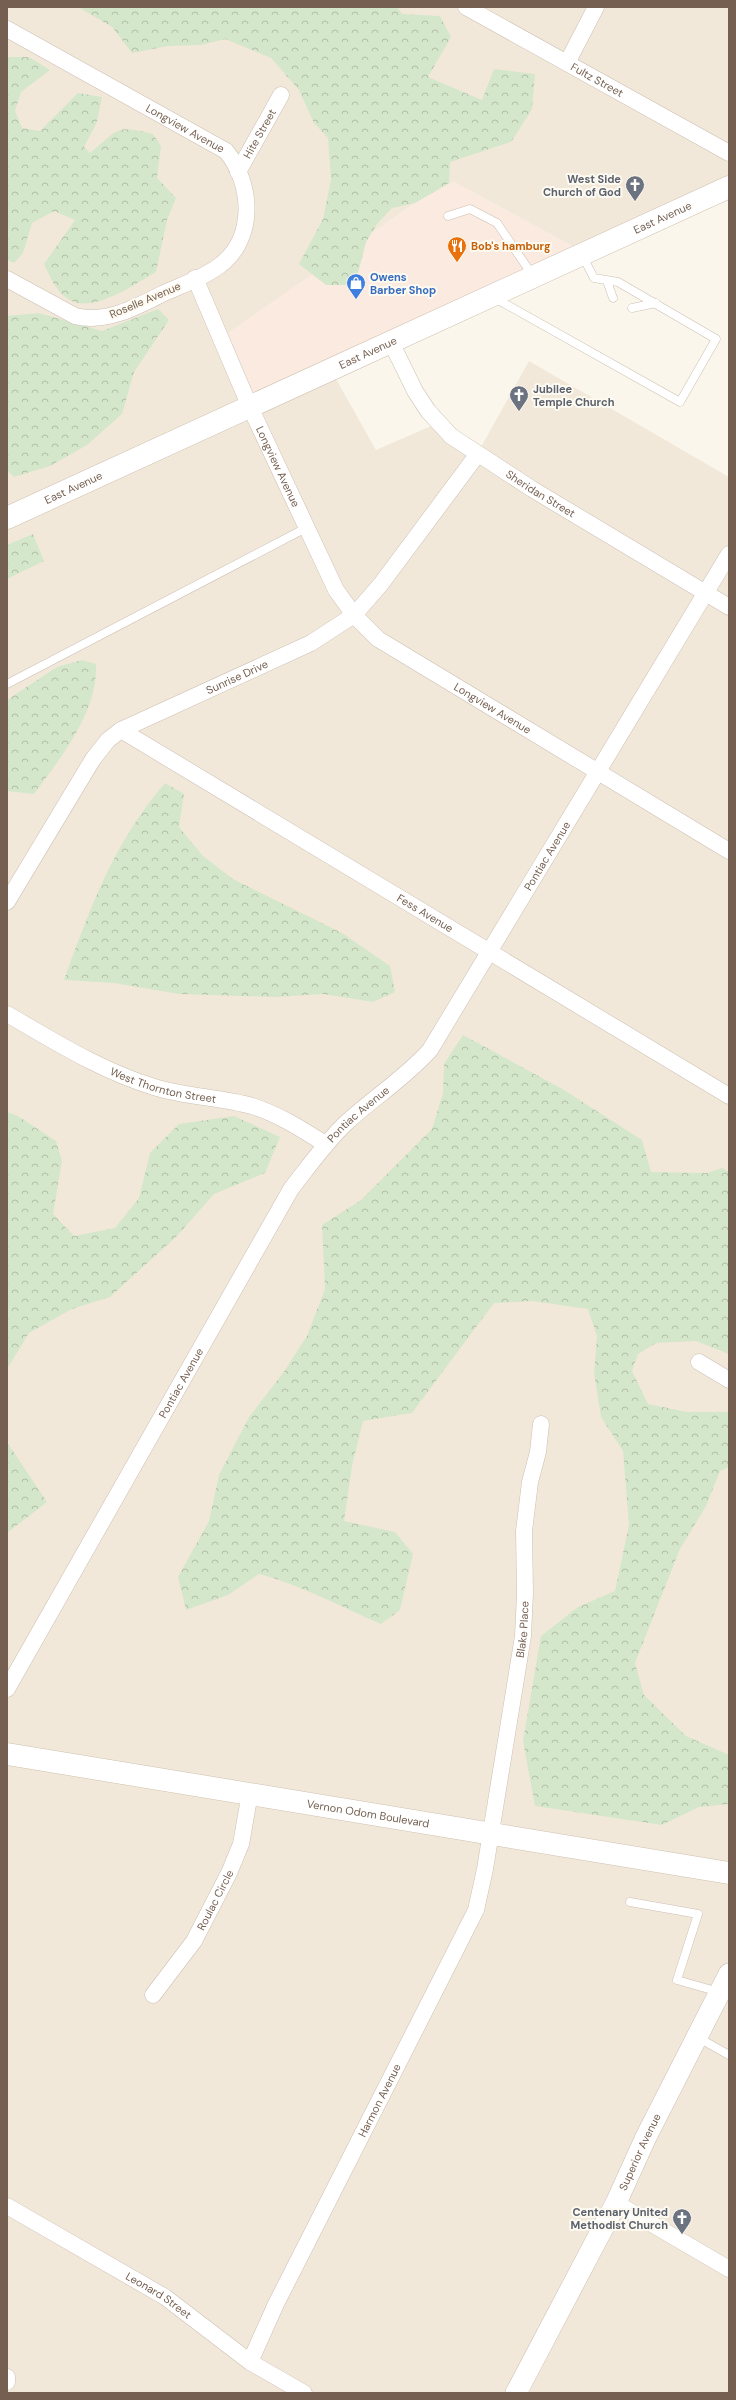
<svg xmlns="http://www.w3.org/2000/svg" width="736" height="2400" font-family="'DM Sans',sans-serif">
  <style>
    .residential { fill: #f2e8da }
    .commercial { fill: #faeae0 }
    .forest { fill: url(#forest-crowns) }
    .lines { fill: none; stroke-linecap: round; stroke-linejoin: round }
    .service-casing { stroke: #ccbfb2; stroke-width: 9 }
    .minor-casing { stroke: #ccbfb2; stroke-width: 17 }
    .tertiary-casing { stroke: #ccbfb2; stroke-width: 22 }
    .secondary-casing { stroke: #cec0af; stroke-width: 23 }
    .service { stroke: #fff; stroke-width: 8 }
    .minor { stroke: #fff; stroke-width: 16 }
    .tertiary { stroke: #fff; stroke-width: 21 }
    .secondary { stroke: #fff; stroke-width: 22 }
    .labels { text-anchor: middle; stroke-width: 4; stroke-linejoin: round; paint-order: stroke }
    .street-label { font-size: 11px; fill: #745f50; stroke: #fdfaf1 }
    .worship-label { font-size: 11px; font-weight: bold; fill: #5b616d; stroke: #fdfaf1; text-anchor: end }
    .food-label { font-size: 11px; font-weight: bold; fill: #c56008; stroke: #fdfaf1; text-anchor: start }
    .shop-label { font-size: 11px; font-weight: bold; fill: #366cbe; stroke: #fdfaf1; text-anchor: start }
  </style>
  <defs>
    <pattern id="forest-crowns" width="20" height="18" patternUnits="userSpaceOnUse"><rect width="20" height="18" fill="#d4e7ca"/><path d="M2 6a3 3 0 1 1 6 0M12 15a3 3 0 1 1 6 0" fill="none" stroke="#b1bea6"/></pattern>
  </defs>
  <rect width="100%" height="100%" fill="#fbf6eb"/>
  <path class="residential" d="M7 7H729V187L585 253 454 182 415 203 219 340 331 370 376 450 438 423 477 454 529 361 729 477V2393H7Z"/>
  <path class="commercial" d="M454 182 585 253 250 407 219 339 415 203Z"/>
  <path class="forest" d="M78 7H397L402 14 440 16 451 37 428 77 482 100 494 69 535 74 532 109 511 142 450 162 449 183 415 203 392 208 377 224 366 242 355 285H326L299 264 323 219 331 180 328 138 314 123 299 90 271 58 225 39 201 45 168 46 132 53 112 27Z
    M7 57H29L50 70 21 92 15 111 22 128 40 131 78 93 102 97 97 122 84 147 90 153C119 130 114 124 153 134L161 146 157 178 176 198 167 220 156 272C135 284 92 315 68 299 56 291 50 277 44 264L75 220 54 211 32 223 23 253 14 263 7 260Z
    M158 309 169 320 134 372 122 414 87 445 50 466 14 477 7 470V316L39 313 102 331Z
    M33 534 44 561 7 579V545Z
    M82 660 96 664C98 713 61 757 34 794L7 791V700L57 667Z
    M165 783 184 794 179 827 203 856 233 879 342 933 390 966 395 992 373 1002 323 994 275 997 179 994 114 983 64 980C90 908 114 842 165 783Z
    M463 1035 564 1090 642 1140 651 1172 707 1173 722 1168 729 1172V1354L696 1341 656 1343 638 1354 632 1371 648 1404 687 1412H729V1467L720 1471 706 1506 680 1549 635 1663 644 1695 686 1736 729 1755V1804L699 1807 662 1825 535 1806 523 1741 541 1636 578 1607 615 1591 629 1525 623 1451 601 1417 594 1373 597 1336 588 1309 532 1301 494 1303 412 1413 363 1421 352 1466 344 1521 395 1532 413 1554 400 1610 381 1624C341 1607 301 1585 259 1574L228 1595 186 1610 178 1577 209 1521 219 1475 249 1417 283 1373 307 1336 325 1289 322 1225 361 1200 432 1129 443 1093 444 1064Z
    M7 1112 18 1116 56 1141 62 1161 53 1214 74 1236 115 1228 139 1198 150 1153 179 1124 234 1116 280 1137 265 1173 214 1194 176 1237 110 1297 72 1309 29 1333 7 1369Z
    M7 1442 47 1502 7 1533Z"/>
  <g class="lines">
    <defs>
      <path id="service" d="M448 216 470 209 497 223 533 276
        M607 281 613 298
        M493 297 680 402 716 339 618 282 594 278 582 255
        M632 308 656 303
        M7 684 306 528
        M630 1902 698 1914 677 1980 719 1992
        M697 2037 729 2055"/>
      <g id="minor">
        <path id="s1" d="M466 7 729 153"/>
        <path id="s2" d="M7 29 226 151C253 184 256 239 219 266 203 278 182 285 164 293 137 307 105 324 75 316L7 279"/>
        <path d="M567 63 596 7"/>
        <path id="s3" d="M238 172 281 95"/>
        <path id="s4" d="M195 278 250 407 336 590 354 615 378 639 729 851"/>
        <path id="s5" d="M391 342 415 391 428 411 451 436 532 489 729 607"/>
        <path id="s6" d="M121 730 729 1096"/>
        <path id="s7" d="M7 902 93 759 108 740 121 730 311 643 354 615 381 584 477 455"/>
        <path id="s8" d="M7 1014C54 1041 101 1071 154 1087 185 1097 220 1097 252 1106 278 1114 303 1130 325 1144"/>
        <path d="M699 1362 729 1380"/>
        <path id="s9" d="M7 1689 291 1189C309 1166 325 1143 346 1123 373 1098 405 1078 430 1050L729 554"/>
        <path id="s10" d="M153 1995 194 1941 229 1873 241 1844 250 1793"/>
        <path d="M616 2203 729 2269"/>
        <path id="s11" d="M7 2206 165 2297 250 2362 304 2393"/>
        <path id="s12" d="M250 2362 276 2304 476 1910 485 1869 523 1636 525 1593 524 1531 530 1482 538 1452 541 1424"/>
        <path d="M7 2377V2382"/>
      </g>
      <g id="tertiary">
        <path id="s13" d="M516 2393 616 2203 646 2137 729 1974"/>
      </g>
      <g id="secondary">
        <path id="s14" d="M7 518 729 187"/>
        <path id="s15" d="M7 1754 729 1873"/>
      </g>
    </defs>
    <use href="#service" class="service-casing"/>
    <use href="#minor" class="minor-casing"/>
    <use href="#tertiary" class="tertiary-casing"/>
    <use href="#secondary" class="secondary-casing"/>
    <use href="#service" class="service"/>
    <use href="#minor" class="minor"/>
    <use href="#tertiary" class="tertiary"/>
    <use href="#secondary" class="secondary"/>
  </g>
  <defs>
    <symbol id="church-pin" viewBox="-11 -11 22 30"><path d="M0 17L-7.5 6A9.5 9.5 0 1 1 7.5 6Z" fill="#6b7280" stroke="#fdfaf1"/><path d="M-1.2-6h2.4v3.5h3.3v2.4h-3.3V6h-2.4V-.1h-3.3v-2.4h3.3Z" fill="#fff"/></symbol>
    <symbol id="restaurant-pin" viewBox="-11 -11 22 30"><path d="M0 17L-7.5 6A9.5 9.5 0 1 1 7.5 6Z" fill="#e8710a" stroke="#fdfaf1"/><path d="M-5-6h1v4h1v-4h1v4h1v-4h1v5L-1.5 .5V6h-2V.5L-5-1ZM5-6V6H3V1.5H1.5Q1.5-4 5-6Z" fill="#fff"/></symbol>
    <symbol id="shop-pin" viewBox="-11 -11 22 30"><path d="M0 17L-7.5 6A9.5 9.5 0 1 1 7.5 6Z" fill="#3f7fe0" stroke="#fdfaf1"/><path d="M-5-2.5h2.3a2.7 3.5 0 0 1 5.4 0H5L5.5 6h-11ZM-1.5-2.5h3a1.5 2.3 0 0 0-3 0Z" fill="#fff"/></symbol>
  </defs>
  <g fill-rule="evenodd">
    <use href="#church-pin" x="624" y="174" width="22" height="30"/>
    <use href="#restaurant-pin" x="446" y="235" width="22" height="30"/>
    <use href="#shop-pin" x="345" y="272" width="22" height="30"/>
    <use href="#church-pin" x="508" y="384" width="22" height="30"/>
    <use href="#church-pin" x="671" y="2207" width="22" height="30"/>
  </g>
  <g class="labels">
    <g class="street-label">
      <text dy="4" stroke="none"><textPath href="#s1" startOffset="150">Fultz Street</textPath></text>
      <text dy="4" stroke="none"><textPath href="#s2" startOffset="204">Longview Avenue</textPath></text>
      <text dy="4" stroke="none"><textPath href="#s3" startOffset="44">Hite Street</textPath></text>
      <text dy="4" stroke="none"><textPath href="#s14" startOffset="721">East Avenue</textPath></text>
      <text transform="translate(145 300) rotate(-23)" y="4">Roselle Avenue</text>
      <text dy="4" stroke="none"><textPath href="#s14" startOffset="397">East Avenue</textPath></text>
      <text dy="4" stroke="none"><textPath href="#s4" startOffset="206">Longview Avenue</textPath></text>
      <text dy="4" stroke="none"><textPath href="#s14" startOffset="73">East Avenue</textPath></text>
      <text dy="4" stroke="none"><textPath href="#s5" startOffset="219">Sheridan Street</textPath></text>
      <text dy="4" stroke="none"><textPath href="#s7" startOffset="335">Sunrise Drive</textPath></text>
      <text dy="4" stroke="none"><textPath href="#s4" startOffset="541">Longview Avenue</textPath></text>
      <text dy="4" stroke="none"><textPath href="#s9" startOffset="999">Pontiac Avenue</textPath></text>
      <text dy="4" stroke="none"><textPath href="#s6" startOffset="355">Fess Avenue</textPath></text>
      <text dy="4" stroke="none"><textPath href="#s8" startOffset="173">West Thornton Street</textPath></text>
      <text dy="4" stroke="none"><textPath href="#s9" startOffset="676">Pontiac Avenue</textPath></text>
      <text dy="4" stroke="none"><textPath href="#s9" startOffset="352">Pontiac Avenue</textPath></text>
      <text dy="4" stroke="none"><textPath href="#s12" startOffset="790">Blake Place</textPath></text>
      <text dy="4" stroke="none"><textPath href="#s15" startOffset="366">Vernon Odom Boulevard</textPath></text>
      <text dy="4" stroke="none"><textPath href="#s10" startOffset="114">Roulac Circle</textPath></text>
      <text dy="4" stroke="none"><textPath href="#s12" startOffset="292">Harmon Avenue</textPath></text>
      <text dy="4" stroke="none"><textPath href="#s13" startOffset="271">Superior Avenue</textPath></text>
      <text dy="4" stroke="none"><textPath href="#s11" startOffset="176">Leonard Street</textPath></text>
    </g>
    <g class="worship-label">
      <text x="621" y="183">West Side<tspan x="621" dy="13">Church of God</tspan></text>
      <text x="533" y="393" text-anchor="start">Jubilee<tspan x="533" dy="13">Temple Church</tspan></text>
      <text x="668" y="2216">Centenary United<tspan x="668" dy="13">Methodist Church</tspan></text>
    </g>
    <g class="food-label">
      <text x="471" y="250">Bob's hamburg</text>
    </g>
    <g class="shop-label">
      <text x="370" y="281">Owens<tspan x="370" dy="13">Barber Shop</tspan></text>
    </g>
  </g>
  <rect width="736" height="2400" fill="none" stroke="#745f50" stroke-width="16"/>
</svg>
